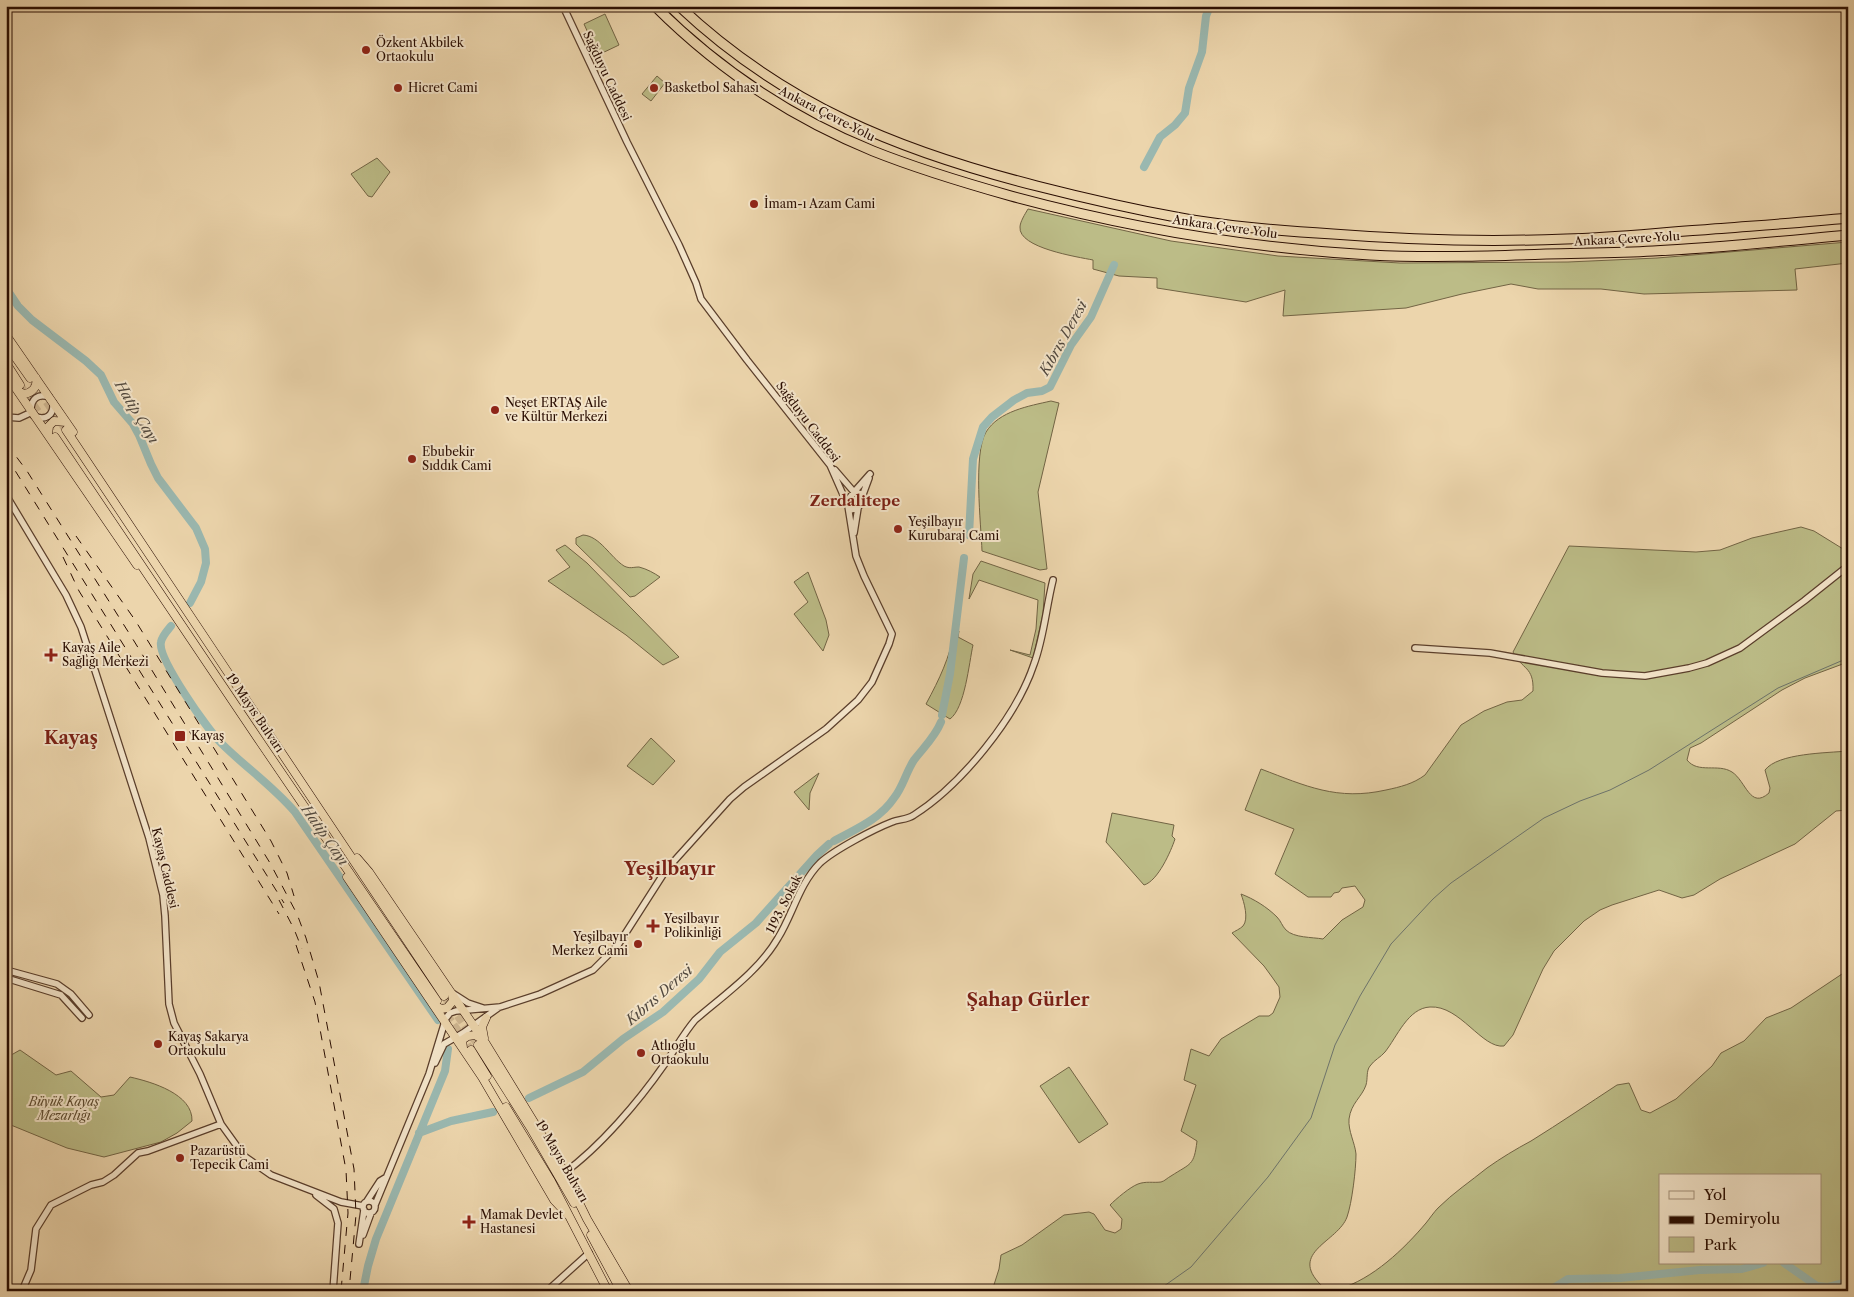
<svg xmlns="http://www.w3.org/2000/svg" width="1854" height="1297" font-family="'Libre Caslon Text',serif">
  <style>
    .green { fill: #bcbc87; stroke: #726444; fill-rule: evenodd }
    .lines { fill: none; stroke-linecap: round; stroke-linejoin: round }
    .stream { stroke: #6d736a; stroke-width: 1 }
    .river { stroke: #9ab8b0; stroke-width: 8 }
    .trunk-tunnel { stroke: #cfb792; stroke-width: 8; stroke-dasharray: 8 4; stroke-linecap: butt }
    .tertiary-casing { stroke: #5a3e2b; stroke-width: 8 }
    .trunk-casing { stroke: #290c00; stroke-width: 9 }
    .motorway-casing { stroke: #290c00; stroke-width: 11 }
    .tertiary { stroke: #f3e4c9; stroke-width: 5.5 }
    .trunk { stroke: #ecd5ac; stroke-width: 8 }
    .motorway { stroke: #ecd5ac; stroke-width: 9 }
    .rail { stroke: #290c00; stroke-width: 1; stroke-dasharray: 9 9; stroke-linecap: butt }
    .poi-dot { fill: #8f2418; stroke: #f3e4c9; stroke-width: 2 }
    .labels { text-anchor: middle; stroke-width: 4; stroke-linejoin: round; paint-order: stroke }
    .poi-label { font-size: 12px; fill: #290c00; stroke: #f3e4c9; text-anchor: start }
    .street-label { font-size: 12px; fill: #290c00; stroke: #f3e4c9 }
    .park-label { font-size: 12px; font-style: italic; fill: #5c4a2f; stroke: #f3e4c9 }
    .water-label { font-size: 14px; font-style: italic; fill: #51483e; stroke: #f3e4c9 }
    .quarter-label { font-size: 15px; font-weight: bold; fill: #7a1f14; stroke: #f3e4c9 }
    .district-label { font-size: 18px; font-weight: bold; fill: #7a1f14; stroke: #f3e4c9 }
  </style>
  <rect width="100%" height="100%" fill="#ecd5ac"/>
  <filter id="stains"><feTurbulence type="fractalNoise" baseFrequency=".004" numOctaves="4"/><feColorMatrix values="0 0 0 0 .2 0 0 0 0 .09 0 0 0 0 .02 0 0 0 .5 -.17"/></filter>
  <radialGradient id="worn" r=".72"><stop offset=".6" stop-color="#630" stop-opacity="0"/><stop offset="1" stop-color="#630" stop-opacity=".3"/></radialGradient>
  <path class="green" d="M605 14 619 45 598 55 584 24Z
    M657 76 665 83 651 101 642 94Z
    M377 158 390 172 372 197 368 196 351 174Z
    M1028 209 1171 241 1278 256 1400 263 1568 262 1657 258 1848 242V263L1795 269 1797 290 1644 294 1601 289H1538L1511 284 1462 294 1406 308 1283 316 1285 290 1246 302 1157 288V278L1119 276 1093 269V260C1078 257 1018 248 1020 227 1020 222 1025 214 1028 209Z
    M1051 401 1059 403 1038 492 1047 569 1040 570 982 551C981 524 973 454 986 432 999 411 1029 406 1051 401Z
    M1801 527 1814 531 1848 552V662L1805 678 1782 690 1701 743 1690 748 1687 760C1698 774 1718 763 1732 772 1746 781 1750 810 1769 793L1770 788 1765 770C1778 753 1827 753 1848 751V810L1836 811 1795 844 1720 879 1694 895 1682 898 1659 890 1612 905 1600 910 1584 921 1554 951 1543 969 1513 1035 1504 1046C1482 1049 1460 1005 1430 1007 1408 1008 1397 1037 1385 1052 1381 1057 1374 1060 1370 1066 1366 1071 1368 1078 1366 1085 1362 1097 1351 1103 1349 1119 1348 1131 1355 1143 1356 1154 1356 1169 1352 1203 1347 1217 1338 1242 1288 1252 1321 1285 1326 1290 1333 1291 1339 1289 1373 1279 1404 1249 1426 1223 1430 1218 1434 1212 1438 1208 1453 1193 1471 1181 1487 1168 1501 1158 1516 1149 1531 1141 1560 1123 1588 1104 1617 1085L1629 1083 1641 1110 1650 1113 1676 1099 1712 1066 1721 1053 1744 1041 1766 1018 1791 1008 1848 970V1291H992L999 1269 1001 1255 1022 1245 1064 1215 1089 1212 1094 1214 1105 1230 1115 1233 1121 1229 1122 1219 1110 1205C1116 1199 1130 1187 1138 1184 1146 1181 1153 1183 1161 1182 1165 1181 1167 1178 1171 1176 1191 1163 1194 1166 1197 1141L1181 1131 1196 1085 1184 1080 1191 1049 1209 1056 1221 1039 1259 1016H1269L1273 1013 1280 997 1279 987 1272 977 1264 966 1232 933C1235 931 1240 929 1243 926 1249 919 1244 902 1241 894 1254 899 1267 907 1277 917 1281 921 1282 926 1286 930 1294 938 1312 937 1323 939L1342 920 1363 907 1365 900 1355 886 1342 888 1339 892 1334 893 1331 897H1308L1275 874 1294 829 1245 810 1261 769C1306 786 1337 801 1386 790 1400 787 1413 784 1425 775L1461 725 1484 711 1507 702 1522 700 1533 691C1534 666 1522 670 1513 652L1569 546 1696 552 1720 550 1752 538ZM1660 1176H1820V1263H1660Z
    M583 535C600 536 610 557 624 566 630 569 633 567 639 567 647 569 654 573 660 577L635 596 630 597 576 544V538Z
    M565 545 587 563 679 657 663 665 626 635 548 581 570 567 556 550Z
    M981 561 1045 583 1043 614 1033 658 1010 650 1030 655 1036 629 1038 600 979 580 969 599 973 574Z
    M808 572 826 620 829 635 823 651 794 614 808 602 794 582Z
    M955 630 959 631 958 637 973 645C969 663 965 708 950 719L926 704C940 678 949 659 955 630Z
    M651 738 675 761 653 785 627 766Z
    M819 773 810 793 809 810 794 792Z
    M1112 813 1174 825 1172 836 1175 839C1171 851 1158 881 1144 885L1106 842Z
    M20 1050 56 1075 71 1071 101 1097 114 1095 130 1077C152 1082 193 1094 192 1121L177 1133 161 1142 104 1157 67 1148 6 1123V1058Z
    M1069 1067 1108 1124 1079 1143 1040 1086Z"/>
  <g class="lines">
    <path class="stream" d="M1157 1291 1191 1267 1268 1177 1311 1118 1335 1045 1360 996 1391 944 1433 899 1451 883 1544 818 1580 801 1610 790 1649 770 1778 688 1848 658"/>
    <path class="river" d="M1144 167 1160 137 1175 125 1185 113 1189 88 1202 52 1206 16 1210 6
      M6 288 18 306 32 320 86 361 101 375 114 402 133 424 139 435 151 464 158 478 196 528 205 549 206 563 201 582 190 603
      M969 535 973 459 983 427 992 417 1014 400 1027 393 1042 391 1050 387 1071 345 1091 317 1114 265
      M171 626C167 631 162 636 161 642 157 658 208 730 221 743 245 767 273 786 295 812L438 1020
      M942 715 950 674 964 558
      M834 841C856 829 880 819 894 798 903 787 906 772 914 760 924 747 935 737 941 722
      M529 1098 583 1072 623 1039 663 1012 699 979 720 952 756 923 817 855 829 844
      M419 1133 451 1121 493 1112
      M1784 1263 1817 1286 1828 1287 1848 1282
      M363 1291 368 1266 376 1239 445 1071 448 1049
      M1549 1291 1568 1279 1620 1278 1700 1270 1742 1269 1763 1263"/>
    <path class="trunk-tunnel" d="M33 382 66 430
      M20 385 55 437
      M444 996 478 1045
      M440 1005 471 1050"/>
    <defs>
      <path id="tertiary" d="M31 410C31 399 38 393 49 397
        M34 416C45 421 54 416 53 403
        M6 417 19 418 32 412
        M835 470 854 492 870 474
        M854 492 861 494 862 501 858 508 850 510 848 506V500Z
        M6 495 66 595 81 627 149 838 163 895 165 916 169 1004 174 1023 200 1074 221 1124 244 1156 271 1175 341 1202 363 1206
        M862 497 869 478
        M854 533 858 508
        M1415 648 1490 653 1602 673 1645 676 1689 668 1707 663 1740 648 1804 601 1848 566
        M6 970 57 984 71 994 89 1015
        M6 978 61 995 82 1018
        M454 994 468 1003 483 1008
        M435 1063 444 1044 463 1033 498 1008
        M564 1173C600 1147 639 1101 664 1065 675 1050 683 1034 695 1020 724 995 759 971 778 938 793 914 799 884 820 863 834 850 874 829 892 822 899 819 907 820 914 815 961 785 1016 718 1034 664 1044 637 1046 608 1053 580
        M316 1195 334 1209 338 1223 333 1291
        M363 1207a6 6 0 1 1 12 0a6 6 0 1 1-12 0Z
        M367 1201 380 1181 385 1178
        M375 1205 429 1074 446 1018 450 1013 456 1011 500 1007 540 994 593 970 618 945 666 870 730 799 744 787 826 729 858 700 872 682 889 644 892 634 864 576 856 556 848 506 830 465 747 360 701 299 696 283 679 245 627 142 563 6
        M363 1235 371 1213
        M359 1244 364 1210
        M22 1291 31 1270 36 1229 51 1205 91 1185 103 1182 114 1175 138 1153 148 1151 221 1124
        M547 1291 589 1253"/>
      <path id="trunk" d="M6 335 73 432
        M6 344 30 378
        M6 363 20 385
        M6 374 137 565
        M18 391 24 394C32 393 38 387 36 378
        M66 430 444 996
        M48 435 49 426 54 421 66 422
        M55 437 261 743 437 1001
        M357 858 369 872 486 1044 562 1168 587 1219 629 1291
        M347 877 482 1077 554 1200 568 1215
        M434 1005 441 1009 447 1008 453 1001 452 994
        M484 1038 482 1027 486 1018
        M478 1045 530 1127 574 1203
        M463 1048 462 1040 468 1036 475 1035 482 1039
        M471 1050 487 1076
        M506 1107 551 1181 608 1291
        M591 1235 621 1291"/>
      <path id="motorway" d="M655 6C717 68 792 118 873 151 918 169 965 183 1011 196 1129 228 1249 248 1370 255 1429 258 1488 256 1546 254 1582 253 1618 253 1653 251 1718 248 1783 241 1848 235
        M679 6C784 105 899 151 1037 186 1084 198 1132 209 1181 218 1231 227 1282 231 1333 234 1410 240 1489 242 1566 239 1611 238 1656 233 1701 230 1750 226 1799 223 1848 218"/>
    </defs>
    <use href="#tertiary" class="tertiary-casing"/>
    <use href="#trunk" class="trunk-casing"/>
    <use href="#motorway" class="motorway-casing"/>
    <use href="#tertiary" class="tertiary"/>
    <use href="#trunk" class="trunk"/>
    <use href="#motorway" class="motorway"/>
    <path class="rail" d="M6 443 27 471 134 641 270 863 297 914 306 938 319 982 354 1169 356 1215 349 1291
      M6 456 284 903
      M76 536 135 620 271 841 287 873 294 896
      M63 557 79 591 279 914
      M279 900 294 929 302 949
      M296 945 315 1002 346 1170 348 1213 341 1291"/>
  </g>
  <g class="poi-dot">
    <circle cx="366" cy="50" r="5"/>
    <circle cx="398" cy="88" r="5"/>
    <circle cx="654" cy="88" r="5"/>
    <circle cx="754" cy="204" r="5"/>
    <circle cx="495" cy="410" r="5"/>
    <circle cx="412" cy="459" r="5"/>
    <circle cx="898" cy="529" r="5"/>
    <path d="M48.5 647.5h5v5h5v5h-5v5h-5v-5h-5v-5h5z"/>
    <rect x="174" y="730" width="12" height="12" rx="2.5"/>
    <path d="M650.5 918.5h5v5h5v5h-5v5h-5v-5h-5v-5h5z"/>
    <circle cx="638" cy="944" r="5"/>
    <circle cx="158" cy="1044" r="5"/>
    <circle cx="641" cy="1053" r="5"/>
    <circle cx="180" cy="1158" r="5"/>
    <path d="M466.5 1214.5h5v5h5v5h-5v5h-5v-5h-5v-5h5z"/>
  </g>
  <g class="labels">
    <g class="poi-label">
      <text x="376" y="47">Özkent Akbilek<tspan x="376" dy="14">Ortaokulu</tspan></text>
      <text x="408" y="92">Hicret Cami</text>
      <text x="664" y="92">Basketbol Sahası</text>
      <text x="764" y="208">İmam-ı Azam Cami</text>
      <text x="505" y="407">Neşet ERTAŞ Aile<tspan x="505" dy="14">ve Kültür Merkezi</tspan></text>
      <text x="422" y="456">Ebubekir<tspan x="422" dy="14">Sıddık Cami</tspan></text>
      <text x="908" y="526">Yeşilbayır<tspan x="908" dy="14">Kurubaraj Cami</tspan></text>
      <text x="62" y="652">Kayaş Aile<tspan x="62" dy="14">Sağlığı Merkezi</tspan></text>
      <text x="191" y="740">Kayaş</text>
      <text x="664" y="923">Yeşilbayır<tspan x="664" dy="14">Polikinliği</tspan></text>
      <text x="628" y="941" text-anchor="end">Yeşilbayır<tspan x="628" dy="14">Merkez Cami</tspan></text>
      <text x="168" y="1041">Kayaş Sakarya<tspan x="168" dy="14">Ortaokulu</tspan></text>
      <text x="651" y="1050">Atlıoğlu<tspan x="651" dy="14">Ortaokulu</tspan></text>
      <text x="190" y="1155">Pazarüstü<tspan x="190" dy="14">Tepecik Cami</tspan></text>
      <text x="480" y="1219">Mamak Devlet<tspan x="480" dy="14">Hastanesi</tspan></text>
    </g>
    <g class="street-label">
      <text transform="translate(607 76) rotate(65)" y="4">Sağduyu Caddesi</text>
      <text transform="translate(827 114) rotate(27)" y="4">Ankara Çevre Yolu</text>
      <text transform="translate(1225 227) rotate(8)" y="4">Ankara Çevre Yolu</text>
      <text transform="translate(1627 239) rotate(-3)" y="4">Ankara Çevre Yolu</text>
      <text transform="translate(808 422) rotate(53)" y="4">Sağduyu Caddesi</text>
      <text transform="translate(255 713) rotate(56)" y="4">19 Mayıs Bulvarı</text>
      <text transform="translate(165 868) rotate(77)" y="4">Kayaş Caddesi</text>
      <text transform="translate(784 904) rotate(-63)" y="4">1193. Sokak</text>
      <text transform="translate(562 1161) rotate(60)" y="4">19 Mayıs Bulvarı</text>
    </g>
    <g class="park-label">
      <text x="64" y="1106">Büyük Kayaş<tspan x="64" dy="14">Mezarlığı</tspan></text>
    </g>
    <g class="water-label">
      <text transform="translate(1063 338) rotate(-61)" y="5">Kıbrıs Deresi</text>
      <text transform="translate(137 412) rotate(59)" y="5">Hatip Çayı</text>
      <text transform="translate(325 835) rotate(55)" y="5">Hatip Çayı</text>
      <text transform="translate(659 995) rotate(-41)" y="5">Kıbrıs Deresi</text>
    </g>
    <g class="quarter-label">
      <text x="855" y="506">Zerdalitepe</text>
    </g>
    <g class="district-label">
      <text x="71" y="744">Kayaş</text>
      <text x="670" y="875">Yeşilbayır</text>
      <text x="1028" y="1006">Şahap Gürler</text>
    </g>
  </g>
  <rect width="1854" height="1297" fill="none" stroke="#ecd5ac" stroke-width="25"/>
  <rect x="8" y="8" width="1839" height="1282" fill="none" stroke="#290c00" stroke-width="2.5"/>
  <rect x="12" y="12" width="1829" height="1272" fill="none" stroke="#290c00"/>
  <rect x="1659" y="1174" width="162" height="90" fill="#f3e4c9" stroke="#a28e79"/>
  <rect x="1669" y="1191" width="25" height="8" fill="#f3e4c9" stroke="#a28e79"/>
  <text x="1704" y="1200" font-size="15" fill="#290c00">Yol</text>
  <rect x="1669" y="1216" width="25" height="8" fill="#290c00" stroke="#a28e79"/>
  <text x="1704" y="1224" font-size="15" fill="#290c00">Demiryolu</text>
  <rect x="1669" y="1237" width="25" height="15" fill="#bcbc87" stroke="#a28e79"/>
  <text x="1704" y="1250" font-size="15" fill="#290c00">Park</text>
  <rect width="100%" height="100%" filter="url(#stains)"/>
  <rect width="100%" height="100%" fill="url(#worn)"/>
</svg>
